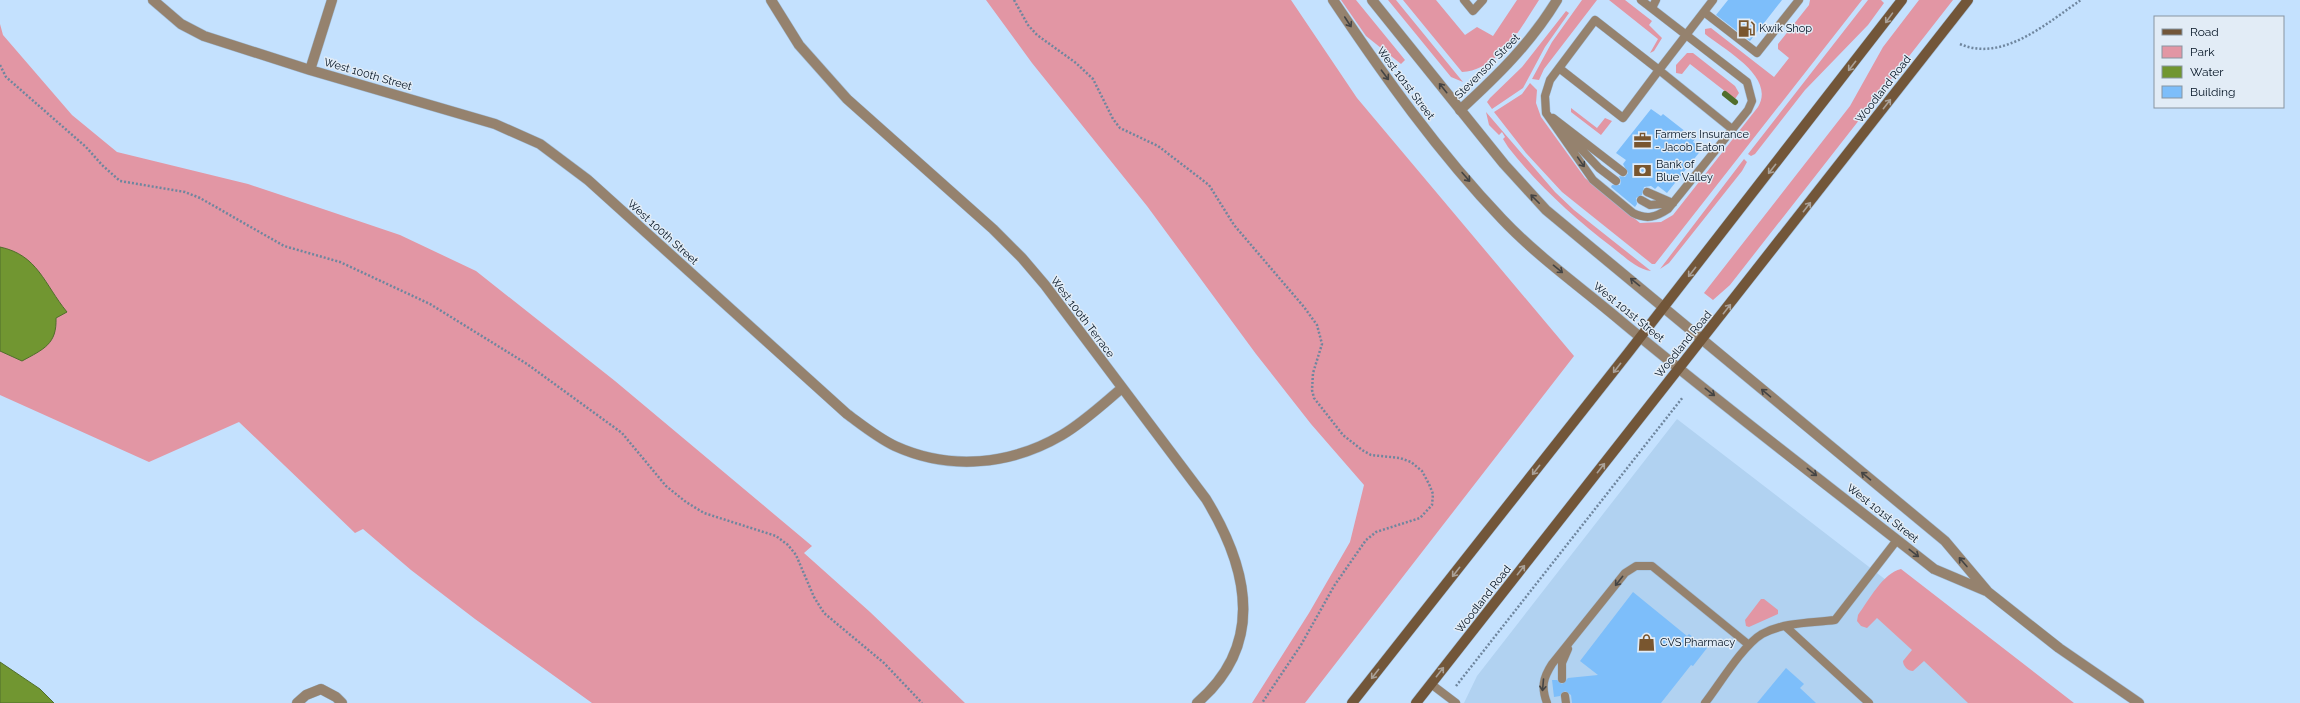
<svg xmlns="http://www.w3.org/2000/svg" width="2300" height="703" font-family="Raleway,sans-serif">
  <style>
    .built { fill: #b1d2f1 }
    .green { fill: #e296a4 }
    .water { fill: #719631; stroke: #506e2c }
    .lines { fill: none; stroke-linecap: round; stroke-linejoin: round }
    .stream { stroke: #506e2c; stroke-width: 6 }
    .building { fill: #7dbefa }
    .service-casing { stroke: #a1bcd6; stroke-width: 9 }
    .minor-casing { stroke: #a1bcd6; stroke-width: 11 }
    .tertiary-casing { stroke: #a1bcd6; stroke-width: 11 }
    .secondary-casing { stroke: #a1bcd6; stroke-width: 11 }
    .path { stroke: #6f869e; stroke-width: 2.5; stroke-dasharray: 2 2; stroke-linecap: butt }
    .service { stroke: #95826e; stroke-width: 8 }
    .minor { stroke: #95826e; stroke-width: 10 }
    .tertiary { stroke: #95826e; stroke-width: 10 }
    .secondary { stroke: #725639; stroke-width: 10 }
    .oneway { stroke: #aaa198 }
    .oneway2 { stroke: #444 }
    .labels { text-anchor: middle; stroke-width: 3; stroke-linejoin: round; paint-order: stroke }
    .poi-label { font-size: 11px; fill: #021222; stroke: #e2ecf6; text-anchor: start }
    .street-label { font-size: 11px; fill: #021222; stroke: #e2ecf6 }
  </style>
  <rect width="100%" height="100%" fill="#c4e1fe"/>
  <path class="built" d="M1677 419 1886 580 2048 703H1464L1477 676Z"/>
  <path class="green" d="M986 0H1291L1357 98 1574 356 1305 703H1252L1309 613 1350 542 1364 485 1311 424 1256 354 1147 206 1032 63Z
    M1341 0H1356L1405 60 1401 64 1366 36Z
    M1388 0H1396L1463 82 1451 77Z
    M1403 0H1436L1465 35 1477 27 1493 36 1517 0H1539C1521 28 1498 70 1462 72Z
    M1582 0H1597L1544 69 1539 80 1532 79 1552 42Z
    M1609 0H1625L1652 21 1649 25 1662 38 1654 51 1650 53 1658 39Z
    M1810 0H1862L1655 264H1652L1562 192 1526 153 1494 112 1522 94 1530 83 1537 90 1536 103 1541 117 1585 178 1640 223 1661 222 1673 215 1758 107C1776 77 1725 50 1705 34V29L1711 28 1774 77 1789 58 1778 49V44L1809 5Z
    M1868 0H1881L1884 3 1868 25 1805 90 1755 154 1751 156 1748 154Z
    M1919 0H1953L1730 285 1713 300 1704 293 1850 106 1883 47Z
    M1566 11 1569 13 1545 47 1523 88 1492 109 1487 102 1490 98 1522 67Z
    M0 24 3 35 72 115 117 152 248 184 323 209 400 235 476 271 615 381 812 546 804 553 870 612 965 703H592L475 619 411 570 363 529 355 533 239 422 149 462 0 395Z
    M1687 53H1693L1735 86 1739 93 1735 99 1690 64 1682 74 1676 73V65Z
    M1571 108 1597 128 1605 118 1612 121 1601 135 1571 112Z
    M1486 112 1555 192 1574 210 1651 271C1636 269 1624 256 1612 247 1573 217 1539 186 1508 147L1503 139 1505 137 1502 132 1499 135 1489 125Z
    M1744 159 1747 162 1742 171 1669 263 1660 269Z
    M1901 569 2074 703H1968L1924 661 1913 671C1908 671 1903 666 1903 661L1912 650 1877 618 1867 628 1861 626 1857 621 1858 615C1869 600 1883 573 1901 569Z
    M1761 599H1764L1778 610V614L1749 627 1746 626 1745 620Z"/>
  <path class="water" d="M0 247C38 255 44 284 67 312L56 318C57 344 44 349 22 361L0 351Z
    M0 662 40 689 54 703H0Z"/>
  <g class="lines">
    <path class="stream" d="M1725 94 1735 102"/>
  </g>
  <path class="building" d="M1728 0H1782L1750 41 1716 15Z
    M1651 109 1661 116 1663 114 1695 139 1693 142 1702 149 1667 193 1658 186 1655 189 1651 186 1644 187 1642 195 1636 198 1637 204 1635 207 1611 187 1612 185H1620L1621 181 1619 176 1625 177 1628 173 1623 164 1626 160 1616 153Z
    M1633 592 1687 636 1689 634 1707 648 1693 666 1691 665 1661 703H1572L1571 695 1565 691 1560 696 1554 697 1552 680H1557L1562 684 1568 678 1598 675 1580 661Z
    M1786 668 1804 684 1800 688 1816 703H1757Z"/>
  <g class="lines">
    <defs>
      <path id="service" d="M1464 0 1473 11 1483 0
        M1641 0 1747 82 1752 101 1748 110 1668 209C1656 217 1647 220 1633 213L1593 180 1546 113 1545 96 1550 80 1595 20 1659 70C1677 47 1695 23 1713 0
        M1652 8 1656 0
        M1704 12 1757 53 1799 0
        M1559 68 1623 118 1659 70 1732 129
        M1553 118 1623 172
        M1565 132 1599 168 1616 181
        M1647 192 1670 202
        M1641 200 1650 205 1673 203
        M1785 626 1869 703
        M1562 679V663L1568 649
        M1431 684 1456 703
        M1565 696 1566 703
        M1547 703C1541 687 1543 678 1552 664L1625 573 1636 566H1652L1749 645
        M1705 703C1719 685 1743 645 1762 634 1784 622 1811 623 1835 620L1897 540"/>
      <path id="minor" d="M153 0 181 24 204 36 310 70 495 124 540 144 588 180 847 414C862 425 878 438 895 446 950 471 1011 465 1062 435 1084 422 1103 404 1122 388
        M771 0 799 45 847 99 993 229 1022 258 1045 285 1206 499C1248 568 1266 644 1197 703
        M310 70 332 0
        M1460 110C1497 76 1531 43 1557 0
        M297 703 306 695 321 689 336 697 342 703"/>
      <path id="tertiary" d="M1333 0C1384 76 1438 152 1502 219 1538 257 1582 288 1622 322 1724 407 1830 487 1934 569L1986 591
        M1372 0 1504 164 1546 210 1945 541 1988 592 2059 648 2139 703"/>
      <path id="secondary" d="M1352 703 1628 353 1902 0
        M1416 703 1968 0"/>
    </defs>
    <use href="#service" class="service-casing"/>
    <use href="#minor" class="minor-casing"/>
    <use href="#tertiary" class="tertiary-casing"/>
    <use href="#secondary" class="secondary-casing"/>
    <path class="path" d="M1014 0 1028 25 1037 35 1076 63 1093 79 1113 119 1120 128 1158 146 1209 185 1234 225 1304 307 1317 325 1322 344 1313 373 1312 390 1314 398 1343 435 1362 450 1371 455 1400 458 1411 462 1422 471 1429 484 1433 494 1432 505 1420 518 1376 532 1366 540 1334 586 1301 645 1262 703
      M1960 44C2003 63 2048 22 2081 0
      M0 65 6 77 86 147 102 165 120 181 185 192 200 198 284 246 340 262 430 304 527 364 622 433 666 486 686 502 704 513 776 536 788 545 796 555 814 597 824 613 884 663 922 703
      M1456 686 1683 397"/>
    <use href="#service" class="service"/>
    <use href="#minor" class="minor"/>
    <use href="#tertiary" class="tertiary"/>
    <use href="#secondary" class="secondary"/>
  </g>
  <defs><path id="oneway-shaft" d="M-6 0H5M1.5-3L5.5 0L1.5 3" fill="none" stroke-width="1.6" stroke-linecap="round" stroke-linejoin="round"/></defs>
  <g class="oneway">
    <use href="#oneway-shaft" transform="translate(1889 18) rotate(126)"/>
    <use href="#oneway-shaft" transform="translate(1852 66) rotate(128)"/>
    <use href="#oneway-shaft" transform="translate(1887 104) rotate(-52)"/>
    <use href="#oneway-shaft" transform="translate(1772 169) rotate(128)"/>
    <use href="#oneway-shaft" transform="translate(1807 207) rotate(-52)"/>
    <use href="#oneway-shaft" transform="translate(1692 272) rotate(128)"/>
    <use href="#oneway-shaft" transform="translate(1727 309) rotate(-52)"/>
    <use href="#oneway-shaft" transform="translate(1617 368) rotate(128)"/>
    <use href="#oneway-shaft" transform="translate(1601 468) rotate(-52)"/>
    <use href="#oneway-shaft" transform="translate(1536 470) rotate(128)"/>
    <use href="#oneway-shaft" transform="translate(1521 570) rotate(-52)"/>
    <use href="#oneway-shaft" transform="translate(1456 572) rotate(128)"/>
    <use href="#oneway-shaft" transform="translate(1440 672) rotate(-52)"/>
    <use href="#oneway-shaft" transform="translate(1375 674) rotate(128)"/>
  </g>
  <g class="oneway2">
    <use href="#oneway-shaft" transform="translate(1348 22) rotate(57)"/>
    <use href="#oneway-shaft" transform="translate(1385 75) rotate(53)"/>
    <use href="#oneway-shaft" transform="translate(1443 88) rotate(-129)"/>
    <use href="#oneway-shaft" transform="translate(1581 162) rotate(55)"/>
    <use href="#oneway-shaft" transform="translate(1466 177) rotate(49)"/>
    <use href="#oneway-shaft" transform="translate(1535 199) rotate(-135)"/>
    <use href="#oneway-shaft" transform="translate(1558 269) rotate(39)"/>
    <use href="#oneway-shaft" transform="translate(1635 282) rotate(-141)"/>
    <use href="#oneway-shaft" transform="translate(1710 392) rotate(38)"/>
    <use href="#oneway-shaft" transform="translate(1766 393) rotate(-140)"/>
    <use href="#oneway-shaft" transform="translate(1812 472) rotate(38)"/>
    <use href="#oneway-shaft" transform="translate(1866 476) rotate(-140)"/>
    <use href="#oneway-shaft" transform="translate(1914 553) rotate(38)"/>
    <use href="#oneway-shaft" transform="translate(1963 562) rotate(-131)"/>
    <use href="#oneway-shaft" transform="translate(1619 581) rotate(128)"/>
    <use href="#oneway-shaft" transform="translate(1543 685) rotate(95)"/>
  </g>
  <defs>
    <symbol id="fuel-bare" viewBox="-9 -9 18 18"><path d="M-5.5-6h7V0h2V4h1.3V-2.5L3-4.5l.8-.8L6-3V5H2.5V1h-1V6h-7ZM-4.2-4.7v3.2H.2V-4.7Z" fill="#79562f" stroke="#e2ecf6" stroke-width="2.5" paint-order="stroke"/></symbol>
    <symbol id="office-bare" viewBox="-9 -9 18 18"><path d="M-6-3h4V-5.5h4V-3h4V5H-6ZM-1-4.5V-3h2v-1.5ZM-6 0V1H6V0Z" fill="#79562f" stroke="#e2ecf6" stroke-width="2.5" paint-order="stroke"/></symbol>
    <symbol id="bank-bare" viewBox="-9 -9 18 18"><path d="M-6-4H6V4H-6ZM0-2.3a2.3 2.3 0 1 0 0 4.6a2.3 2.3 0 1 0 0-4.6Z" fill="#79562f" stroke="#e2ecf6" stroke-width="2.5" paint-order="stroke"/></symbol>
    <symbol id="shop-bare" viewBox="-9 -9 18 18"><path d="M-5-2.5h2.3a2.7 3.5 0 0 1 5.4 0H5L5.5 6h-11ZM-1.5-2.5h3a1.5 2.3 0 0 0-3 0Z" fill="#79562f" stroke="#e2ecf6" stroke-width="2.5" paint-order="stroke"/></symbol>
  </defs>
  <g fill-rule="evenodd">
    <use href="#fuel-bare" x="1734" y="16" width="25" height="25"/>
    <use href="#office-bare" x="1630" y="128" width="25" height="25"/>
    <use href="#bank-bare" x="1630" y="158" width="25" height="25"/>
    <use href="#shop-bare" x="1634" y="630" width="25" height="25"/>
  </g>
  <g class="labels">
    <g class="poi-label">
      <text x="1759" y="32">Kwik Shop</text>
      <text x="1655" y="138">Farmers Insurance<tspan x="1655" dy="13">- Jacob Eaton</tspan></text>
      <text x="1656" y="168">Bank of<tspan x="1656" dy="13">Blue Valley</tspan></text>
      <text x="1660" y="646">CVS Pharmacy</text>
    </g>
    <g class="street-label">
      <text transform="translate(1487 66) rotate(-45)" y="4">Stevenson Street</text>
      <text transform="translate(368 74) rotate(16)" y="4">West 100th Street</text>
      <text transform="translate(1406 83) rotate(53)" y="4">West 101st Street</text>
      <text transform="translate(1883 89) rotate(-52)" y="4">Woodland Road</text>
      <text transform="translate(663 232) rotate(42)" y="4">West 100th Street</text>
      <text transform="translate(1629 312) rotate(39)" y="4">West 101st Street</text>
      <text transform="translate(1083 317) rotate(53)" y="4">West 100th Terrace</text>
      <text transform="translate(1683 344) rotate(-51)" y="4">Woodland Road</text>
      <text transform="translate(1883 513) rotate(38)" y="4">West 101st Street</text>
      <text transform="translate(1483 599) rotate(-52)" y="4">Woodland Road</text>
    </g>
  </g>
  <rect x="2154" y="16" width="130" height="92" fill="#e2ecf6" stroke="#8895a1"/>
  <rect x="2162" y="29" width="20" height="6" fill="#725639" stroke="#8895a1"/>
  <text x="2190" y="36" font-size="12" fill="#021222">Road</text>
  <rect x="2162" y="46" width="20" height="12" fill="#e296a4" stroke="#8895a1"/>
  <text x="2190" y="56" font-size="12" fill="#021222">Park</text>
  <rect x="2162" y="66" width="20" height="12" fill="#719631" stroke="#8895a1"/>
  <text x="2190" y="76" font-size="12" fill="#021222">Water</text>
  <rect x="2162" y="86" width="20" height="12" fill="#7dbefa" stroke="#8895a1"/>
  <text x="2190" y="96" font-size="12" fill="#021222">Building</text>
</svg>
